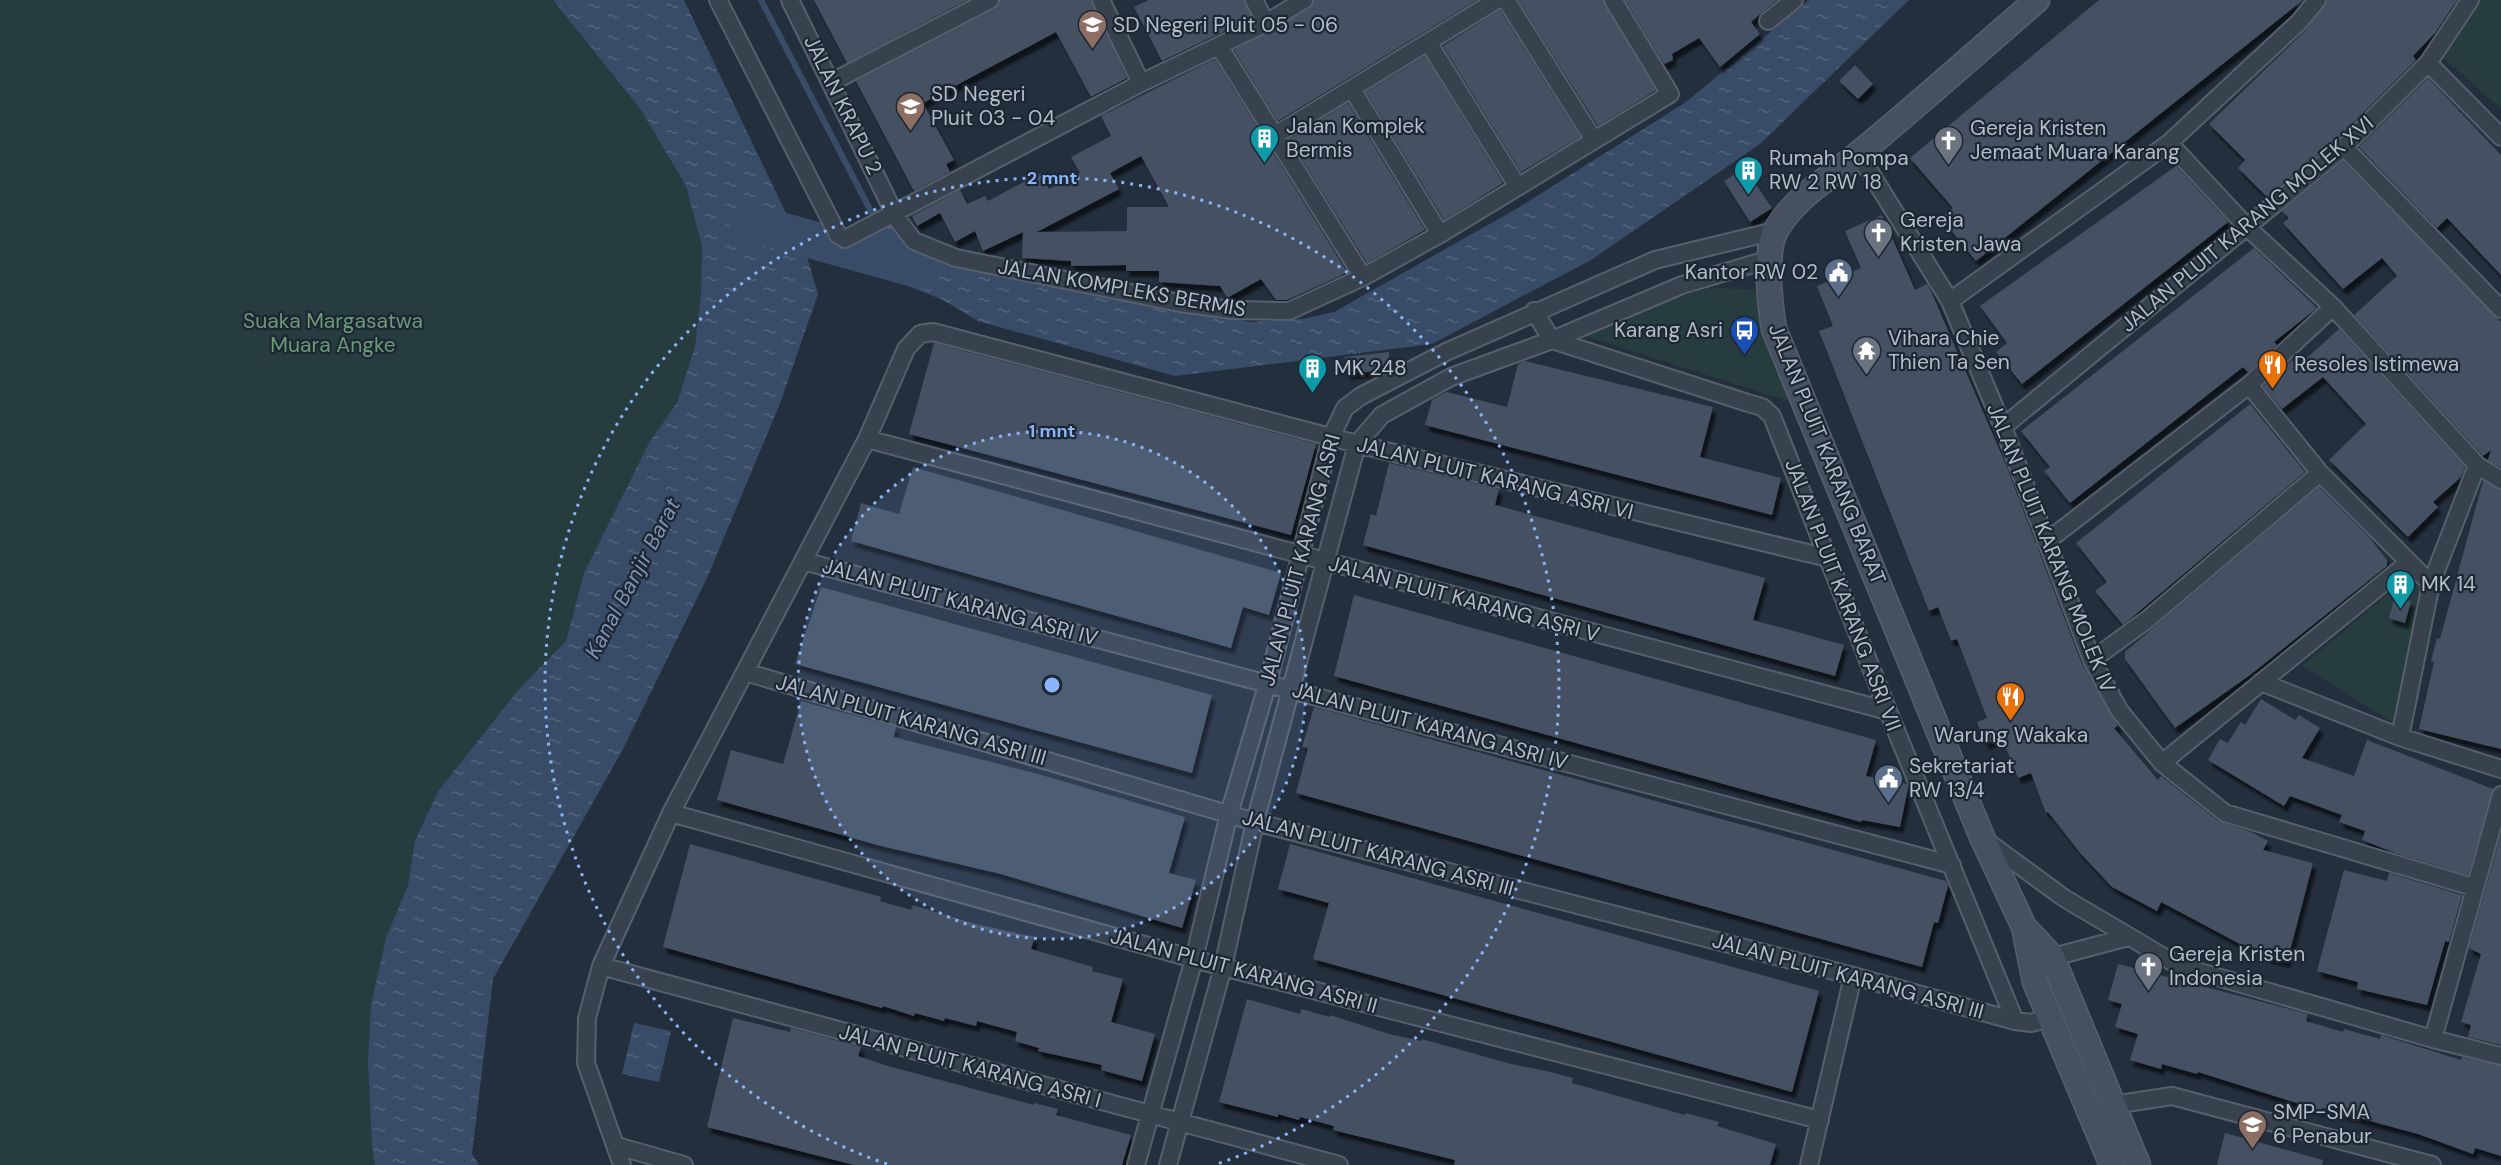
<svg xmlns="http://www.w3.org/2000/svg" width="2501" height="1165" font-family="'DM Sans',sans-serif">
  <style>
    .park { fill: #263c3f }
    .water { fill: url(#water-ripples) }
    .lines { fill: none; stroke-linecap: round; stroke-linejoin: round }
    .stream { stroke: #394c67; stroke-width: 6 }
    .river { stroke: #394c67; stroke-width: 38 }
    .building { fill: #455162; fill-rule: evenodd; filter: url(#shadow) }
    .street-casing { stroke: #565f6c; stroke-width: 20 }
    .secondary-casing { stroke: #565f6c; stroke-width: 27 }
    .street { stroke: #38414e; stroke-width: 16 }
    .secondary { stroke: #465061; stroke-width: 24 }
    .ring { fill: none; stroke: #8ab4f8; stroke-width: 3; stroke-dasharray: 3 6 }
    .labels { text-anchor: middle; stroke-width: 4.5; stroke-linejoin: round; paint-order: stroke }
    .poi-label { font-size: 21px; fill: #b4bcc9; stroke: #1d2633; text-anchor: start }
    .street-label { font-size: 21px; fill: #b4bcc9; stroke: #1d2633 }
    .park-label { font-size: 21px; fill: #6b9a76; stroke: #1d2633 }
    .water-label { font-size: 22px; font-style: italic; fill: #7c92b1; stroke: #1d2633 }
    .centre { fill: #8ab4f8; stroke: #1d2633; stroke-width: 3 }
    .ring-label { font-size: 18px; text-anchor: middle; font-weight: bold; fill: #8ab4f8; stroke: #1d2633; stroke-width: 4.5; stroke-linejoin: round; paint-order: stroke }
  </style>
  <defs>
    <pattern id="water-ripples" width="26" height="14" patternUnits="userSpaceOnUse" patternTransform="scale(1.5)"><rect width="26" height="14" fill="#394c67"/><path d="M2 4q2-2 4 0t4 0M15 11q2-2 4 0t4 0" fill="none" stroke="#53647b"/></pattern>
    <filter id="shadow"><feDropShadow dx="3.5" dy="6" stdDeviation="1.5" flood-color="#0009"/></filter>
  </defs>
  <rect width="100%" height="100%" fill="#242f3e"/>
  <path class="park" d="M0 0H553L641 110 686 186 702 246 701 293 695 346 677 403 650 441 584 573 566 641 519 689 439 790 415 840 408 885 386 938 371 1004 368 1062 372 1147 375 1165H0Z
    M2476 0H2501V109L2440 55Z
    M1708 288 1770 290 1761 329 1794 403 1567 330H1575Z
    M2413 573 2438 594 2400 727 2302 666Z"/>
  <path class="water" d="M553 0H684L796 234 808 260 818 294 781 401 707 578 622 751 493 979 472 1154 479 1165H375L372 1147 368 1062 371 1004 386 938 408 885 415 840 439 790 519 689 566 641 584 573 650 441 677 403 695 346 701 293 702 246 686 186 641 110Z
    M1809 0H1909L1760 144 1591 260 1432 344 1175 376 978 321 943 300 874 272 871 235 895 218 909 241 1118 297 1251 322 1303 319 1334 312 1518 208 1686 102Z
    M634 1023 671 1031 659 1082 622 1074Z"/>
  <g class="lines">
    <path class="stream" d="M761 0 876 221"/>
    <path class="river" d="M748 222 921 270"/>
  </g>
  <path class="building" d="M814 0H967L847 63Z
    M1000 0H1091L1127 78 1091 97 1056 32 923 103 954 160 946 164 950 172 914 191 856 81 995 9Z
    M1149 0H1244L1252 18 1162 61 1134 7Z
    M1314 0H1477L1278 121 1234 50 1309 9Z
    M1518 0H1603L1656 90 1598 126Z
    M1625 0H1777L1751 22 1760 34 1720 67 1699 38 1672 54 1673 60 1664 64Z
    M2099 0H2303L1976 261 1941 218 1953 208 1910 158Z
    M2327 0H2457L2435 33 2413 56 2416 60 2337 139 2267 197 2238 168 2245 160 2209 124 2306 30Z
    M1500 10 1580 137 1521 172 1443 46Z
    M1425 56 1503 183 1444 220 1366 92Z
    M1215 59 1347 272 1340 276 1287 300H1276L1261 279 1227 298 1220 286 1159 282V271H1126V265L1071 266V261L1022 258 1023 232 983 251 975 231 955 242 940 213 917 226 912 216 960 190 967 204 985 196 988 201 1041 173 1049 189 1080 173 1071 157 1111 136 1101 116ZM1141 156 1169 207H1127V231L1037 232 1119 189 1110 173Z
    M1855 65 1873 84 1858 99 1839 81Z
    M2428 78 2501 155V275L2447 218 2437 228 2359 147Z
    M1348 103 1425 230 1367 263 1289 139Z
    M2343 161 2501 322V468L2488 460 2491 450 2483 456 2354 315 2397 276 2382 258 2343 289 2283 223 2289 218 2282 211Z
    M2176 166 2228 222 2022 384 1996 352 2007 343 1980 306Z
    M1745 168 1772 208 1750 222 1724 181Z
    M1882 215 1915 290 1927 284 1931 291 2006 465 2082 664 2118 726 2114 728 2158 780 2161 776 2218 821 2251 832 2268 841 2263 850 2313 863 2287 962 2266 957 2268 951 2240 944 2161 902 2157 911 2112 887 2081 854 2048 812 2046 813 2031 773 2018 778 2002 738 1986 744 1977 722 1987 718 1957 639 1951 641 1938 607 1929 611 1819 331 1833 326 1817 286 1861 268 1845 231Z
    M2254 248 2317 308 2274 342 2277 345 2248 372 2243 367 2070 503 2044 471 2050 467 2021 431Z
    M2339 329 2465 467 2461 477 2433 502 2438 507 2408 537 2329 460 2366 424 2323 377 2282 409 2263 386 2292 360 2298 366Z
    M934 343 1316 444 1291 535 909 434Z
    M1389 352V370L1347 374 1345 357Z
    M1525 361 1713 407 1700 457 1781 478 1772 515 1425 425 1432 400 1446 392 1507 407 1518 364Z
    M2250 404 2305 472 2123 625 2095 591 2107 582 2076 543Z
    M1389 463 1499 489 1495 505 1765 578 1753 620 1844 645 1835 676 1363 545 1371 514 1376 516Z
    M913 467 1281 573 1269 615 1243 607 1231 648 851 541 861 503 899 514Z
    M2483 481 2501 490V749L2419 729 2434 662 2431 661 2437 638 2440 639Z
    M2319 487 2369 537 2387 560V566L2250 675 2175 728 2125 659V652Z
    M821 587 1212 695 1192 773 795 664Z
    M1354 595 1876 740 1866 776 1907 784 1908 788 1900 827 1862 820 1861 822 1334 676Z
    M2395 596 2411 601 2405 623 2389 618Z
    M2261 699 2295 720 2299 715 2320 728 2302 758 2354 776 2367 740 2493 789 2468 875 2395 853 2362 840 2365 831 2339 822 2342 815 2290 796 2284 806 2208 760 2220 739 2228 743 2241 722 2245 725Z
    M801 701 896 727 894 737 1038 774 1185 817 1169 873 1196 880 1182 928 1001 874 881 846 717 800 731 750 783 764Z
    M1314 707 1946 881 1948 886 1938 923 1934 922 1922 967 1296 793 1308 748 1302 747Z
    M2501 834V1045L2468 1037 2471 1025 2461 1022 2481 954 2469 948Z
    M690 844 881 897 880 901 911 910 913 905 972 923 1035 937 1031 949 1093 967 1092 971 1123 979 1111 1022 1155 1034 1142 1081 1101 1070 1102 1065 1038 1051 1039 1048 1015 1041 1017 1032 977 1021 976 1026 945 1018 944 1021 915 1013 914 1016 883 1006 882 1008 663 947Z
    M1290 844 1819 991 1792 1092 1313 959 1329 903 1278 889Z
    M2344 870 2387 881 2389 873 2462 895 2449 942 2445 941 2427 1005 2357 989 2358 982 2317 971Z
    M2118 964 2308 1014 2306 1021 2343 1032 2344 1029 2380 1039 2381 1035 2461 1060 2462 1057 2501 1066V1156L2475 1148 2473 1154 2418 1134 2322 1108V1111L2198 1072 2197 1074 2162 1064 2161 1069 2130 1060 2138 1034 2115 1027 2122 1004 2108 1000Z
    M1247 999 1300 1014 1301 1009 1330 1017V1015L1389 1034 1421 1041 1422 1039 1511 1064 1546 1071 1573 1078 1572 1083 1685 1115 1686 1113 1719 1122 1717 1126 1776 1144 1770 1165H1454L1455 1160 1333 1130 1334 1126 1300 1117 1299 1120 1278 1114V1117L1219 1102Z
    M733 1018 790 1032 791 1028 861 1047 858 1056 888 1066 1034 1105V1103L1058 1109 1056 1115 1131 1135 1122 1165H854L707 1127Z
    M2225 1133 2323 1160 2322 1165H2217Z"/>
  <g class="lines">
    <defs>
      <path id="street" d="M718 0 838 235 845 239 1141 83 1266 23 1304 0
        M790 0 897 219 914 241 956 258 1180 303 1232 310 1289 311 1363 277 1442 233 1670 94 1613 0
        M1101 0 1141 83
        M1254 0 1266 23
        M1506 0 1594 140
        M1768 21 1794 0
        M1428 42 1518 187
        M1219 46 1363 277
        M2428 63 2501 137
        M832 82 990 0
        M1352 89 1440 234
        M1274 136 1497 0
        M2169 143 2248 228 2333 307 2477 465 2501 480
        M2344 147 2501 309
        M1856 156 1868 169 1950 301 2003 427 2092 660 2119 710 2162 763 2225 813 2473 887
        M1950 301 2169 143 2299 22 2317 0
        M1534 311 1552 340 1748 403 1762 407 1772 416 1888 711 2015 1021
        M2249 385 2320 473 2431 584
        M2003 427 2344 147 2428 63 2470 0
        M867 439 1888 711
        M2046 542 2249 385 2333 307
        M803 561 1952 865
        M2092 660 2148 619 2320 473
        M745 672 1255 822 1853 976 2015 1021 2031 1023 2051 1018
        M2261 682 2400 737 2501 769
        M2400 737 2431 584 2477 465
        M2162 763 2408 563
        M671 813 1223 967 1820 1120
        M1985 840 2064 898 2179 966 2433 1039 2501 1056
        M2042 960 2128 937
        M601 966 1339 1165
        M2433 1039 2501 795
        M2113 1105 2172 1096 2432 1165
        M617 1146 684 1165
        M622 1165 586 1063 587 1018 601 966 671 813 867 439 906 349 920 334 933 332 1357 444 1828 558
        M1136 1165 1194 959 1229 814 1268 682 1331 437 1345 408 1361 396 1446 352 1655 260 1775 231
        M1168 1165 1223 967 1255 822 1357 444 1382 415 1451 377 1552 340 1682 285 1770 259
        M1809 1165 1853 976"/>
      <path id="secondary" d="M2037 0C1977 52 1918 105 1856 156 1828 179 1795 197 1776 230 1764 252 1770 305 1774 329L1982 837 2024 927 2035 982 2112 1165
        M2024 927 2052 957 2138 1165"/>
    </defs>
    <use href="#street" class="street-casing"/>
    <use href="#secondary" class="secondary-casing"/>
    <use href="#street" class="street"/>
    <use href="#secondary" class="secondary"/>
  </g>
  <circle cx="1052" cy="685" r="254" fill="#8ab4f8" fill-opacity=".12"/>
  <g class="ring">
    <circle cx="1052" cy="685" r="254"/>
    <path d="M887 1164A507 507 0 1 1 1217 1164"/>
  </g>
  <defs>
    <symbol id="school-pin" viewBox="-11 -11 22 30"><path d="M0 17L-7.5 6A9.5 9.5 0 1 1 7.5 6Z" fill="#8d6e63" stroke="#1d2633"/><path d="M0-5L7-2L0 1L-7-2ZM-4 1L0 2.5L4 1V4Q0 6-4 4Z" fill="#fff"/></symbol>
    <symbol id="building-pin" viewBox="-11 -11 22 30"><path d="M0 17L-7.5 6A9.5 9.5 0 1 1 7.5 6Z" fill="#0f9aa8" stroke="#1d2633"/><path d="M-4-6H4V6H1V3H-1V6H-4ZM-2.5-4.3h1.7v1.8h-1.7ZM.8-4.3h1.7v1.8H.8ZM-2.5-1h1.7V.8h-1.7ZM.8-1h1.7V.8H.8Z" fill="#fff"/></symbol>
    <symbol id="church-pin" viewBox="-11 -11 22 30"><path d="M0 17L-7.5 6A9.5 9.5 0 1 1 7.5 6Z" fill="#6b7280" stroke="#1d2633"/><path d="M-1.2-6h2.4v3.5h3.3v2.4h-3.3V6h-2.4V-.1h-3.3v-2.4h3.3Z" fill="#fff"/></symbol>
    <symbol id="civic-pin" viewBox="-11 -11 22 30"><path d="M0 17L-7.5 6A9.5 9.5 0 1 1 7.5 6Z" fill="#5c6f8a" stroke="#1d2633"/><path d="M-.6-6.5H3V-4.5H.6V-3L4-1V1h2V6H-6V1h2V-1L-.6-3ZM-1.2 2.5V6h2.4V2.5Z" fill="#fff"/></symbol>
    <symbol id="bus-pin" viewBox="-11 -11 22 30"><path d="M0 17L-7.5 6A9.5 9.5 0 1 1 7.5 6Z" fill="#1a4fb4" stroke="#1d2633"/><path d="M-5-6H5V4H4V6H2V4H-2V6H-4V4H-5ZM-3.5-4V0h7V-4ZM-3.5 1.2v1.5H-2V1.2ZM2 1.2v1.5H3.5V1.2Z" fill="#fff"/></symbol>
    <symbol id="temple-pin" viewBox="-11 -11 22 30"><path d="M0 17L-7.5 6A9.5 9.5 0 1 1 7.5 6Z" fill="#6b7280" stroke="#1d2633"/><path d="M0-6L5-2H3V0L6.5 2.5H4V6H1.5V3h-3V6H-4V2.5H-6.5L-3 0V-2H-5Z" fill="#fff"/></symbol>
    <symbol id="restaurant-pin" viewBox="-11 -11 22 30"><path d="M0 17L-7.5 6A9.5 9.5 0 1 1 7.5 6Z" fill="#e8710a" stroke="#1d2633"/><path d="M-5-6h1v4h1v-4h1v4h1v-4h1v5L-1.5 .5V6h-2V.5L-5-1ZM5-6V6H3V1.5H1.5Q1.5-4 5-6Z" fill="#fff"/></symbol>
  </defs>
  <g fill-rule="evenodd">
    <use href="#school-pin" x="1076" y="8" width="33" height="45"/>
    <use href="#school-pin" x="894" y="90" width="33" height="45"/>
    <use href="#building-pin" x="1248" y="122" width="33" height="45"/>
    <use href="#church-pin" x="1932" y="124" width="33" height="45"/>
    <use href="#building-pin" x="1732" y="154" width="33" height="45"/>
    <use href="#church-pin" x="1862" y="216" width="33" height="45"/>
    <use href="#civic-pin" x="1822" y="256" width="33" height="45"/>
    <use href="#bus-pin" x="1728" y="314" width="33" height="45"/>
    <use href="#temple-pin" x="1850" y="334" width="33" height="45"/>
    <use href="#restaurant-pin" x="2256" y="348" width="33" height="45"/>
    <use href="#building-pin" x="1296" y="352" width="33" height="45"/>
    <use href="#building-pin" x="2384" y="568" width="33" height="45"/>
    <use href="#restaurant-pin" x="1994" y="680" width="33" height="45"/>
    <use href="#civic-pin" x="1872" y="762" width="33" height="45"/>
    <use href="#church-pin" x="2132" y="950" width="33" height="45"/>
    <use href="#school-pin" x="2236" y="1108" width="33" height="45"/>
  </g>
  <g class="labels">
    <g class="poi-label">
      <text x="1113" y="32">SD Negeri Pluit 05 - 06</text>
      <text x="931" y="101">SD Negeri<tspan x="931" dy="24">Pluit 03 - 04</tspan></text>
      <text x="1286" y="133">Jalan Komplek<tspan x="1286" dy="24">Bermis</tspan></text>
      <text x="1970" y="135">Gereja Kristen<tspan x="1970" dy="24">Jemaat Muara Karang</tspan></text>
      <text x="1769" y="165">Rumah Pompa<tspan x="1769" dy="24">RW 2 RW 18</tspan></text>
      <text x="1900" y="227">Gereja<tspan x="1900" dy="24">Kristen Jawa</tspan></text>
      <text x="1818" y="279" text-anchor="end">Kantor RW 02</text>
      <text x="1723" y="337" text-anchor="end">Karang Asri</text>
      <text x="1888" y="345">Vihara Chie<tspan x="1888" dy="24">Thien Ta Sen</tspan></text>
      <text x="2294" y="371">Resoles Istimewa</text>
      <text x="1334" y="375">MK 248</text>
      <text x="2421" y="591">MK 14</text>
      <text x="2011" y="742" text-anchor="middle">Warung Wakaka</text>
      <text x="1909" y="773">Sekretariat<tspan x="1909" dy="24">RW 13/4</tspan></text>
      <text x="2169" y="961">Gereja Kristen<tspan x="2169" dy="24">Indonesia</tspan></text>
      <text x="2273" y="1119">SMP-SMA<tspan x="2273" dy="24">6 Penabur</tspan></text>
    </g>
    <g class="street-label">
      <text transform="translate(843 105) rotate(64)" y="7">JALAN KRAPU 2</text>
      <text transform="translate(2247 224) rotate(-40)" y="7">JALAN PLUIT KARANG MOLEK XVI</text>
      <text transform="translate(1122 288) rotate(10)" y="7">JALAN KOMPLEKS BERMIS</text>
      <text transform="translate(1827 454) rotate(68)" y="7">JALAN PLUIT KARANG BARAT</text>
      <text transform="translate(1495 478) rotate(14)" y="7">JALAN PLUIT KARANG ASRI VI</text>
      <text transform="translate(2051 548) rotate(68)" y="7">JALAN PLUIT KARANG MOLEK IV</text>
      <text transform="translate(1300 560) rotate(-75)" y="7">JALAN PLUIT KARANG ASRI</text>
      <text transform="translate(1843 595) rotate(69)" y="7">JALAN PLUIT KARANG ASRI VII</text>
      <text transform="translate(1464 599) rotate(15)" y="7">JALAN PLUIT KARANG ASRI V</text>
      <text transform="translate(960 602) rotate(15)" y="7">JALAN PLUIT KARANG ASRI IV</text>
      <text transform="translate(911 720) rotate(16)" y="7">JALAN PLUIT KARANG ASRI III</text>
      <text transform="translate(1430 726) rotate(15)" y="7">JALAN PLUIT KARANG ASRI IV</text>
      <text transform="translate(1378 853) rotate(15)" y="7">JALAN PLUIT KARANG ASRI III</text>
      <text transform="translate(1244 971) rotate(15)" y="7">JALAN PLUIT KARANG ASRI II</text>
      <text transform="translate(1848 976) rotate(15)" y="7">JALAN PLUIT KARANG ASRI III</text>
      <text transform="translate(970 1066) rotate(15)" y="7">JALAN PLUIT KARANG ASRI I</text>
    </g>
    <g class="park-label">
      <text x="333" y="328">Suaka Margasatwa<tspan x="333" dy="24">Muara Angke</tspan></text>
    </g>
    <g class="water-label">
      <text transform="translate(632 578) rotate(-62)" y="8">Kanal Banjir Barat</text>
    </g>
  </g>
  <circle cx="1052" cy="685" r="9" class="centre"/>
  <g class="ring-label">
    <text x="1052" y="184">2 mnt</text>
    <text x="1052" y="437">1 mnt</text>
  </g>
</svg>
